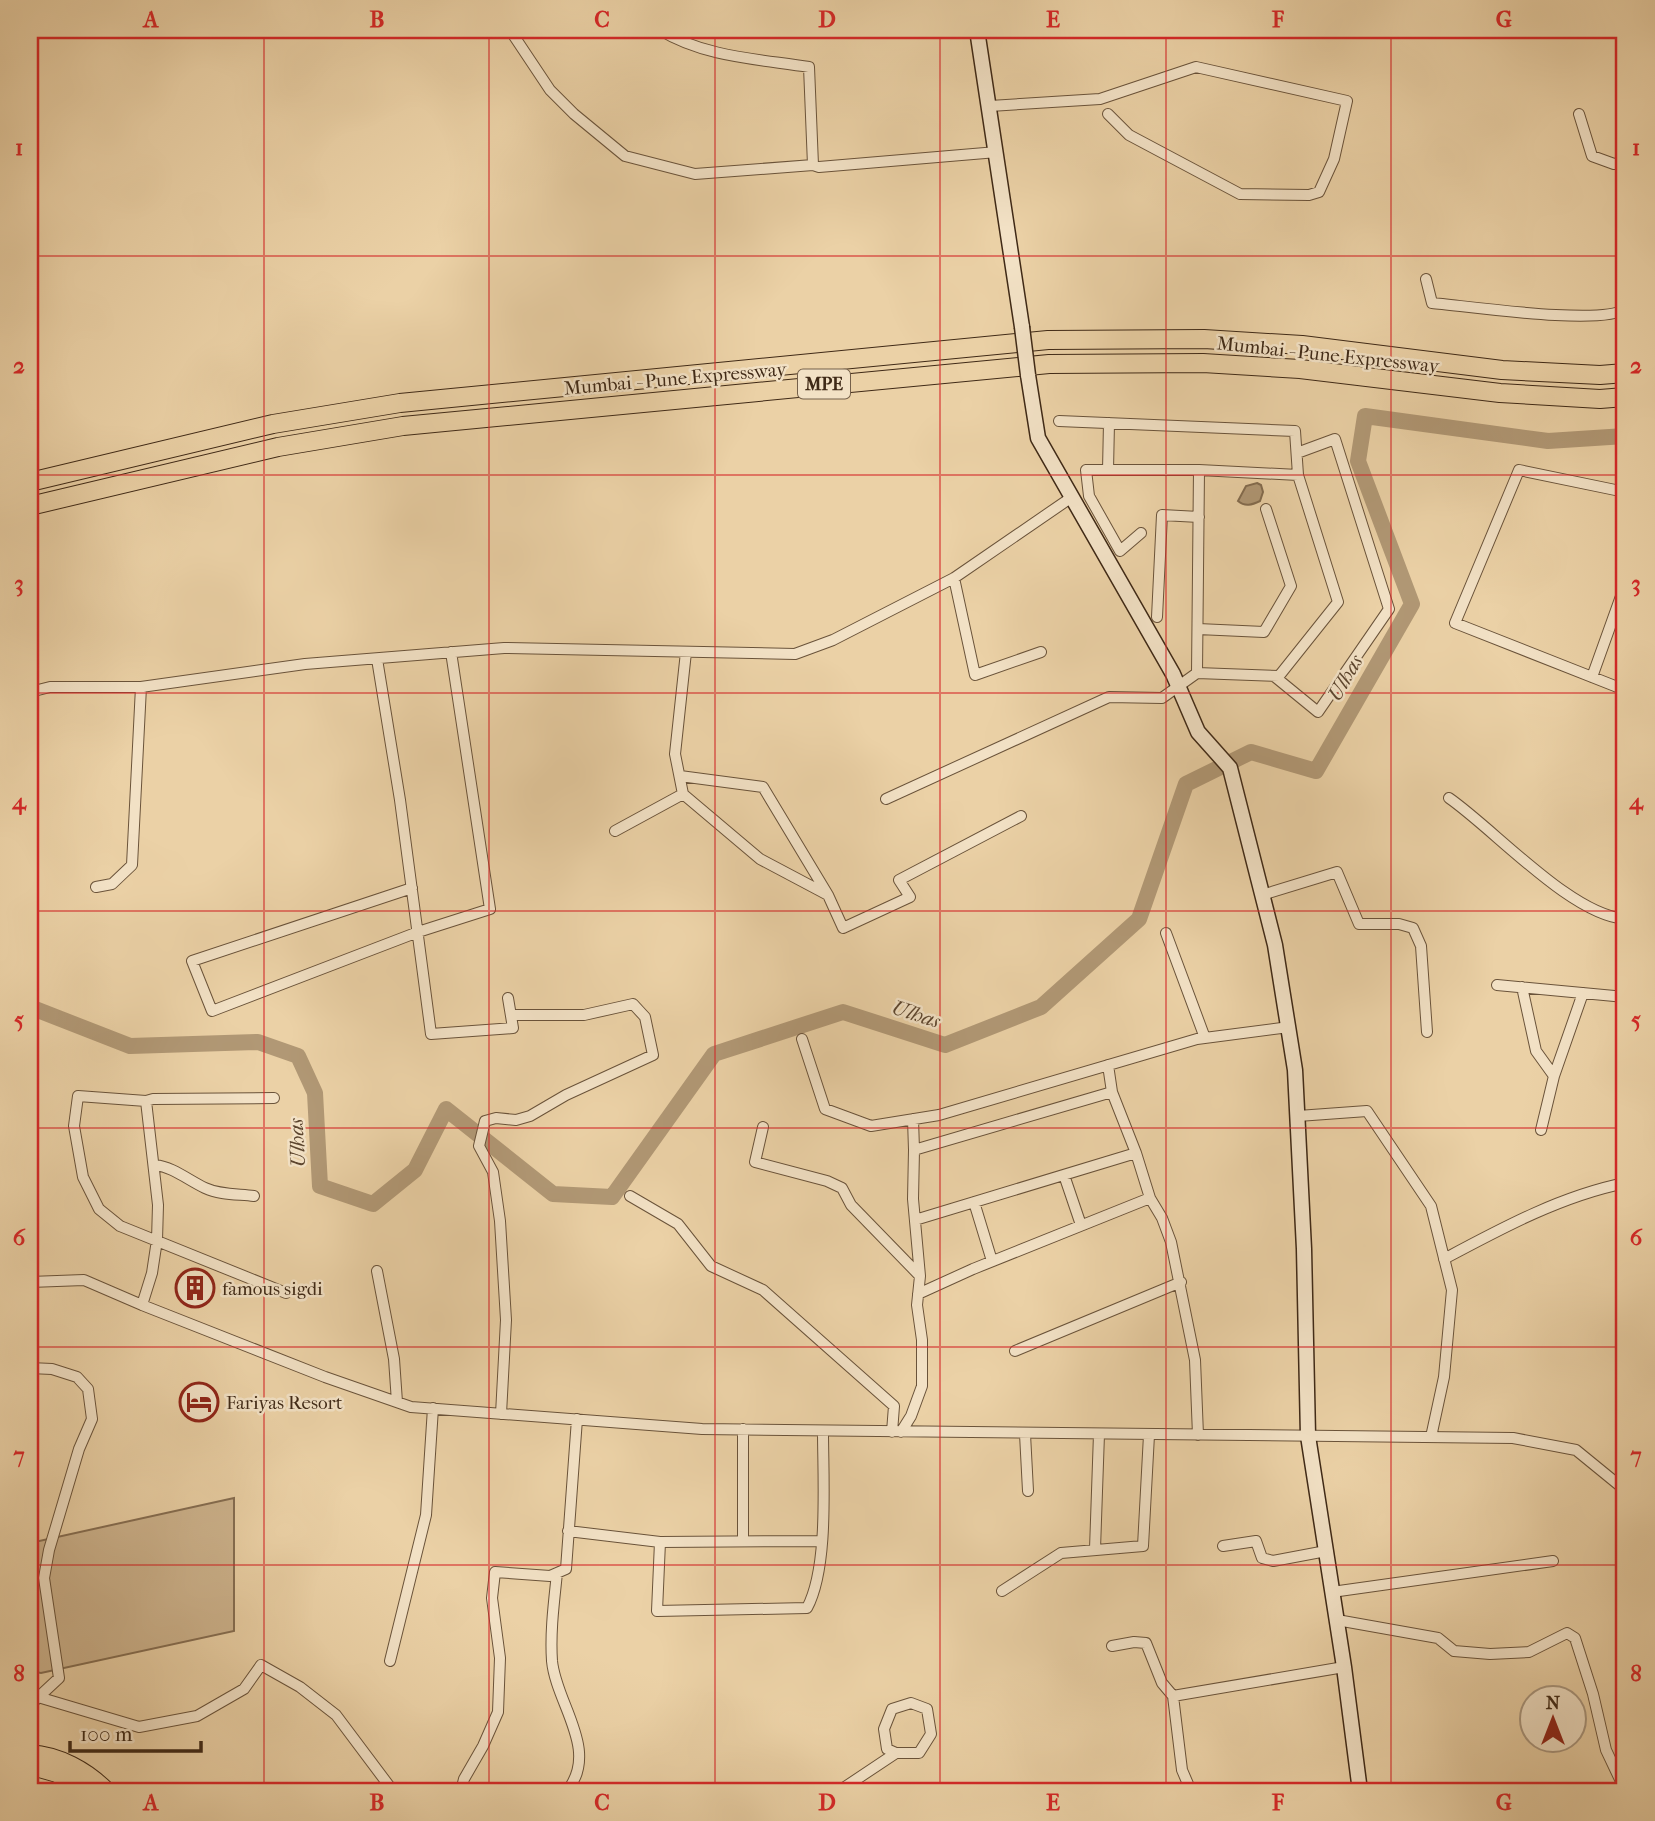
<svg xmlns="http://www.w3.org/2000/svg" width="1655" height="1821" font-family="'IM FELL French Canon',serif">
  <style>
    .green { fill: #ceb48e; stroke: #866e52; stroke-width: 2 }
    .water { fill: #b19875; stroke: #836c4f; stroke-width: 2 }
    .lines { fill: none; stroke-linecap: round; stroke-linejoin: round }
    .river { stroke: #b19875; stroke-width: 16 }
    .street-casing { stroke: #6a533a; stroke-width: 12 }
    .secondary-casing { stroke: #3f2916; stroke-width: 17 }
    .highway-casing { stroke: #3f2916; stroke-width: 20 }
    .street { stroke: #f2e1c5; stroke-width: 10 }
    .secondary { stroke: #f2e1c5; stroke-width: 14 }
    .highway { stroke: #ebd1a6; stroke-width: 18 }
    .secondary-bridge-casing { stroke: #3f2916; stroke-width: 17; stroke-linecap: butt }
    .secondary-bridge { stroke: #f2e1c5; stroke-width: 14 }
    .grid { fill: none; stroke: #d62828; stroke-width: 2; stroke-opacity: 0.55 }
    .labels { text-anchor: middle; stroke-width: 5; stroke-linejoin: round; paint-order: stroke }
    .shield { fill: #f2e1c5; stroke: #75604a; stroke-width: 2 }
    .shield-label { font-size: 18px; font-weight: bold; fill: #3f2916 }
    .street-label { font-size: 19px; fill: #3f2916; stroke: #f2e1c5 }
    .poi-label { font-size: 19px; fill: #3f2916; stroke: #f2e1c5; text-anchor: start }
    .water-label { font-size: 21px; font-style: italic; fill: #5c452e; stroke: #f2e1c5 }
    .neatline { fill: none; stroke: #d62828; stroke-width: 2.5 }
    .grid-label { font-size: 23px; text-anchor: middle; font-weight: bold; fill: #d62828 }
  </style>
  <rect width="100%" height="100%" fill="#ebd1a6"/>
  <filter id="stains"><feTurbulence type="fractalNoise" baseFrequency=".00286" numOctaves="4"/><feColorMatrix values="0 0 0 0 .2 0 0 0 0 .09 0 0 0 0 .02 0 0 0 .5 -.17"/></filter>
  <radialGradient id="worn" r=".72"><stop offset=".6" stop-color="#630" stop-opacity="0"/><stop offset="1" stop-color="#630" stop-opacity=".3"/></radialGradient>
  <path class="green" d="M234 1498V1631L41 1673 30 1671V1543Z"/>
  <path class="water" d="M1257 483 1261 485 1263 492 1260 501C1252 505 1245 507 1238 501L1246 486Z"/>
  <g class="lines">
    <path class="river" d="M30 1007 130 1046 258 1042 298 1056 315 1093 320 1186 373 1204 415 1170 446 1109 553 1194 612 1197 714 1054 843 1012 945 1045 1041 1007 1139 919 1186 784 1251 752 1316 771 1412 604 1358 461 1365 416 1548 441 1625 436"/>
    <defs>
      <path id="street" d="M510 30 550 90 574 114 625 156 695 174 813 165 819 167 997 152
        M660 30C704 57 758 59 809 67L813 165
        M990 106 1100 99 1196 67 1347 101 1334 159 1319 192 1309 195 1240 194 1129 135 1108 114
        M1579 114 1592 156 1614 164 1625 163
        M1426 279 1432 303C1467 306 1602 326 1625 309
        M1108 470 1109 423
        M1199 470 1298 475
        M1625 492 1519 470 1455 623 1625 690
        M1141 533 1120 551 1089 496 1086 470H1199L1197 673
        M954 578 975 675 1041 652
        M1157 617 1162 515 1199 517
        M1198 629 1264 632 1291 586 1266 509
        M686 652 675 754 683 794 760 859 828 895 843 928 910 897 899 880 1021 816
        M377 659 400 800 431 1034 513 1028 508 998
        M1274 676 1318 712 1389 609 1335 439 1297 453
        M1592 677 1625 585
        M30 692 50 687H141L305 664 504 648 795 654 833 640 954 578 1072 497
        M680 776 763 787 828 895
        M1449 798C1495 830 1571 915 1625 919
        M886 799 1109 697 1162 698 1197 673 1279 676 1338 602 1298 475 1295 431 1059 421
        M615 831 683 794
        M96 887 112 884 132 865 141 687
        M412 888 192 961 212 1011 418 932 490 909 451 652
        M1262 895 1337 872 1359 924H1399L1413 928 1421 946 1427 1032
        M1166 933 1205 1038
        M1497 985 1625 997
        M1522 987 1536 1051 1554 1076
        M802 1039 825 1109 871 1126 939 1115 1197 1039 1289 1027
        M1112 1092 1136 1153 1150 1198 1162 1218 1171 1242 1195 1360 1198 1435
        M274 1098 153 1099 146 1101 78 1096 74 1126 83 1177 99 1209 120 1226 286 1293
        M1298 1116 1367 1111 1431 1206 1452 1290 1444 1377 1431 1437
        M913 1119 914 1150 1112 1092 1108 1065
        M763 1127 755 1162 827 1181 842 1188 851 1205 920 1276
        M1541 1130 1554 1076 1583 993
        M155 1165C173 1167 188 1180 205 1188 220 1195 238 1194 254 1196
        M1064 1175 1081 1225
        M630 1196 678 1224 711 1266 763 1290 894 1406 892 1432
        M974 1202 992 1261
        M915 1220 1136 1153
        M1444 1259C1502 1228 1561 1196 1625 1183
        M377 1271 394 1359 397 1402
        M30 1282 84 1280 142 1305 152 1273 157 1240 158 1205 146 1101
        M918 1294 973 1269 1150 1198
        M142 1305 325 1377 411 1407 702 1429 1513 1438 1576 1450 1625 1490
        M1015 1351 1181 1282
        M30 1368 52 1369 77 1377 88 1389 92 1419 79 1449 49 1550 44 1578 59 1678 30 1705
        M501 1414 506 1320 500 1221 493 1172 479 1146 485 1121 496 1118 516 1120 530 1116 566 1095 653 1055 645 1017 633 1004 584 1015H511
        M743 1429V1541
        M901 1432 911 1416 922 1386V1340L917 1305 920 1276 913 1199 914 1150
        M1025 1434 1028 1491
        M568 1531 660 1542
        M822 1541 660 1542 657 1611 807 1608C829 1567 823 1480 823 1431
        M1223 1546 1256 1541 1262 1558 1273 1561 1326 1551
        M1095 1549 1099 1434
        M557 1573C554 1602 550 1632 552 1661 556 1704 600 1750 567 1791
        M1002 1591 1061 1553 1143 1546 1149 1435
        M1332 1592 1553 1561
        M1337 1620 1438 1638 1454 1651 1490 1654 1529 1652 1567 1633 1575 1638 1593 1694 1606 1750 1625 1790
        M1112 1646 1134 1642 1146 1643 1162 1683 1173 1696
        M390 1661 426 1515 433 1408
        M38 1697 139 1727 197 1716 244 1689 261 1665 300 1687 336 1715 393 1791
        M461 1791 464 1779 483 1746 498 1712 500 1658 492 1598 495 1572 550 1576 566 1569 577 1419
        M839 1791 896 1753H919L931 1734 927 1709 911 1703 892 1709 884 1729 887 1749 896 1753
        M1191 1791 1182 1770 1173 1696 1344 1667"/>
      <path id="secondary" d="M977 30 1022 327
        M1028 375 1038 438 1173 674 1198 732 1230 768 1275 945 1295 1070 1304 1249 1308 1436 1344 1667 1360 1791"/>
      <path id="highway" d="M30 482 273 424 400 403 1048 340 1204 339 1302 345 1502 370 1600 375 1625 373
        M30 506 278 447 403 426 1049 364 1203 363 1300 369 1500 393 1600 399 1625 397
        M30 1754C59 1756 86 1771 106 1791
        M36 1767 57 1773 81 1791"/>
    </defs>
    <use href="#street" class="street-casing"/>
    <use href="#secondary" class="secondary-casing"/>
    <use href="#highway" class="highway-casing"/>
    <use href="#street" class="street"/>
    <use href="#secondary" class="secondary"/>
    <use href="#highway" class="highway"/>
    <defs>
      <path id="secondary-bridge" d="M1022 327 1028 375"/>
    </defs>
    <use href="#secondary-bridge" class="secondary-bridge-casing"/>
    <use href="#secondary-bridge" class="secondary-bridge"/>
  </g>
  <path class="grid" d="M264 30V1791M489 30V1791M715 30V1791M940 30V1791M1166 30V1791M1391 30V1791M30 256H1625M30 475H1625M30 693H1625M30 911H1625M30 1128H1625M30 1347H1625M30 1565H1625"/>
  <defs>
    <symbol id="building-ring" viewBox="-11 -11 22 22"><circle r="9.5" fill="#f2e1c5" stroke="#8f2418" stroke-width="1.5"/><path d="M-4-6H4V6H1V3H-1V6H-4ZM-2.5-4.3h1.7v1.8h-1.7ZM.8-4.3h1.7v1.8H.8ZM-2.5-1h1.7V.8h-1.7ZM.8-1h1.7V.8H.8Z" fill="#8f2418"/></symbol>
    <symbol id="hotel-ring" viewBox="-11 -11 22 22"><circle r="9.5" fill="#f2e1c5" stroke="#8f2418" stroke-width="1.5"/><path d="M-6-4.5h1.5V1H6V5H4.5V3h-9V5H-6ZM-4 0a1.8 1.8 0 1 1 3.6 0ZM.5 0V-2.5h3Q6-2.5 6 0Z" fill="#8f2418"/></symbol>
  </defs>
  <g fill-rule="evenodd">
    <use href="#building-ring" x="173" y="1266" width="44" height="44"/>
    <use href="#hotel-ring" x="177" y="1380" width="44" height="44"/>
  </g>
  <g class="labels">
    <rect class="shield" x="798" y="369.5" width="52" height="29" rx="5"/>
    <g class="shield-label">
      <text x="824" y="390">MPE</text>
    </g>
    <g class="street-label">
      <text transform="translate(1328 354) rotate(6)" y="7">Mumbai - Pune Expressway</text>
      <text transform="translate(675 378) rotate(-5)" y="7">Mumbai - Pune Expressway</text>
    </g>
    <g class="poi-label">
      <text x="222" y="1295">famous sigdi</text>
      <text x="226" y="1409">Fariyas Resort</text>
    </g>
    <g class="water-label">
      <text transform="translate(1345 678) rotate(-60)" y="7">Ulhas</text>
      <text transform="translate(916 1014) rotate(18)" y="7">Ulhas</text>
      <text transform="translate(297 1143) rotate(-93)" y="7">Ulhas</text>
    </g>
  </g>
  <rect width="1655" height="1821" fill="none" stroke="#ebd1a6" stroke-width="77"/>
  <g transform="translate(1553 1719)"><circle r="33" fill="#f2e1c5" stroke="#aa977f" stroke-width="2"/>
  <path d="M0-5L12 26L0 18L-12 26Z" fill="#8f2418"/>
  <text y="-10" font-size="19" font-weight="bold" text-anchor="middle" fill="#3f2916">N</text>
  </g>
  <path d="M70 1741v10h131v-10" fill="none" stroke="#3f2916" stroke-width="3.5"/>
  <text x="80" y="1741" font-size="21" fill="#3f2916" stroke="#f2e1c5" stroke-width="5" paint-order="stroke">100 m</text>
  <rect x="38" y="38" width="1578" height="1745" class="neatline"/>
  <g class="grid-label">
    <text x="151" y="27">A</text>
    <text x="377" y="27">B</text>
    <text x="602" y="27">C</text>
    <text x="827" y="27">D</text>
    <text x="1053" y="27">E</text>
    <text x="1278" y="27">F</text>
    <text x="1504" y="27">G</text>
    <text x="19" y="155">1</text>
    <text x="1636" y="155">1</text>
    <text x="19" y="373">2</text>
    <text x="1636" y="373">2</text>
    <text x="19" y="591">3</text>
    <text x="1636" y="591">3</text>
    <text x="19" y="809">4</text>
    <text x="1636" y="809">4</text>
    <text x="19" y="1027">5</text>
    <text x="1636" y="1027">5</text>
    <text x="19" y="1245">6</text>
    <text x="1636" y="1245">6</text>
    <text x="19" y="1463">7</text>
    <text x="1636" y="1463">7</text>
    <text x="19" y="1681">8</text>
    <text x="1636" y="1681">8</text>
    <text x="151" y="1810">A</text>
    <text x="377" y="1810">B</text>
    <text x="602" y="1810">C</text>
    <text x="827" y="1810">D</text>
    <text x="1053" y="1810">E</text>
    <text x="1278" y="1810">F</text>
    <text x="1504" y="1810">G</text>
  </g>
  <rect width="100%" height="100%" filter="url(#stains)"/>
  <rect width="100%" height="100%" fill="url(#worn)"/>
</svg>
